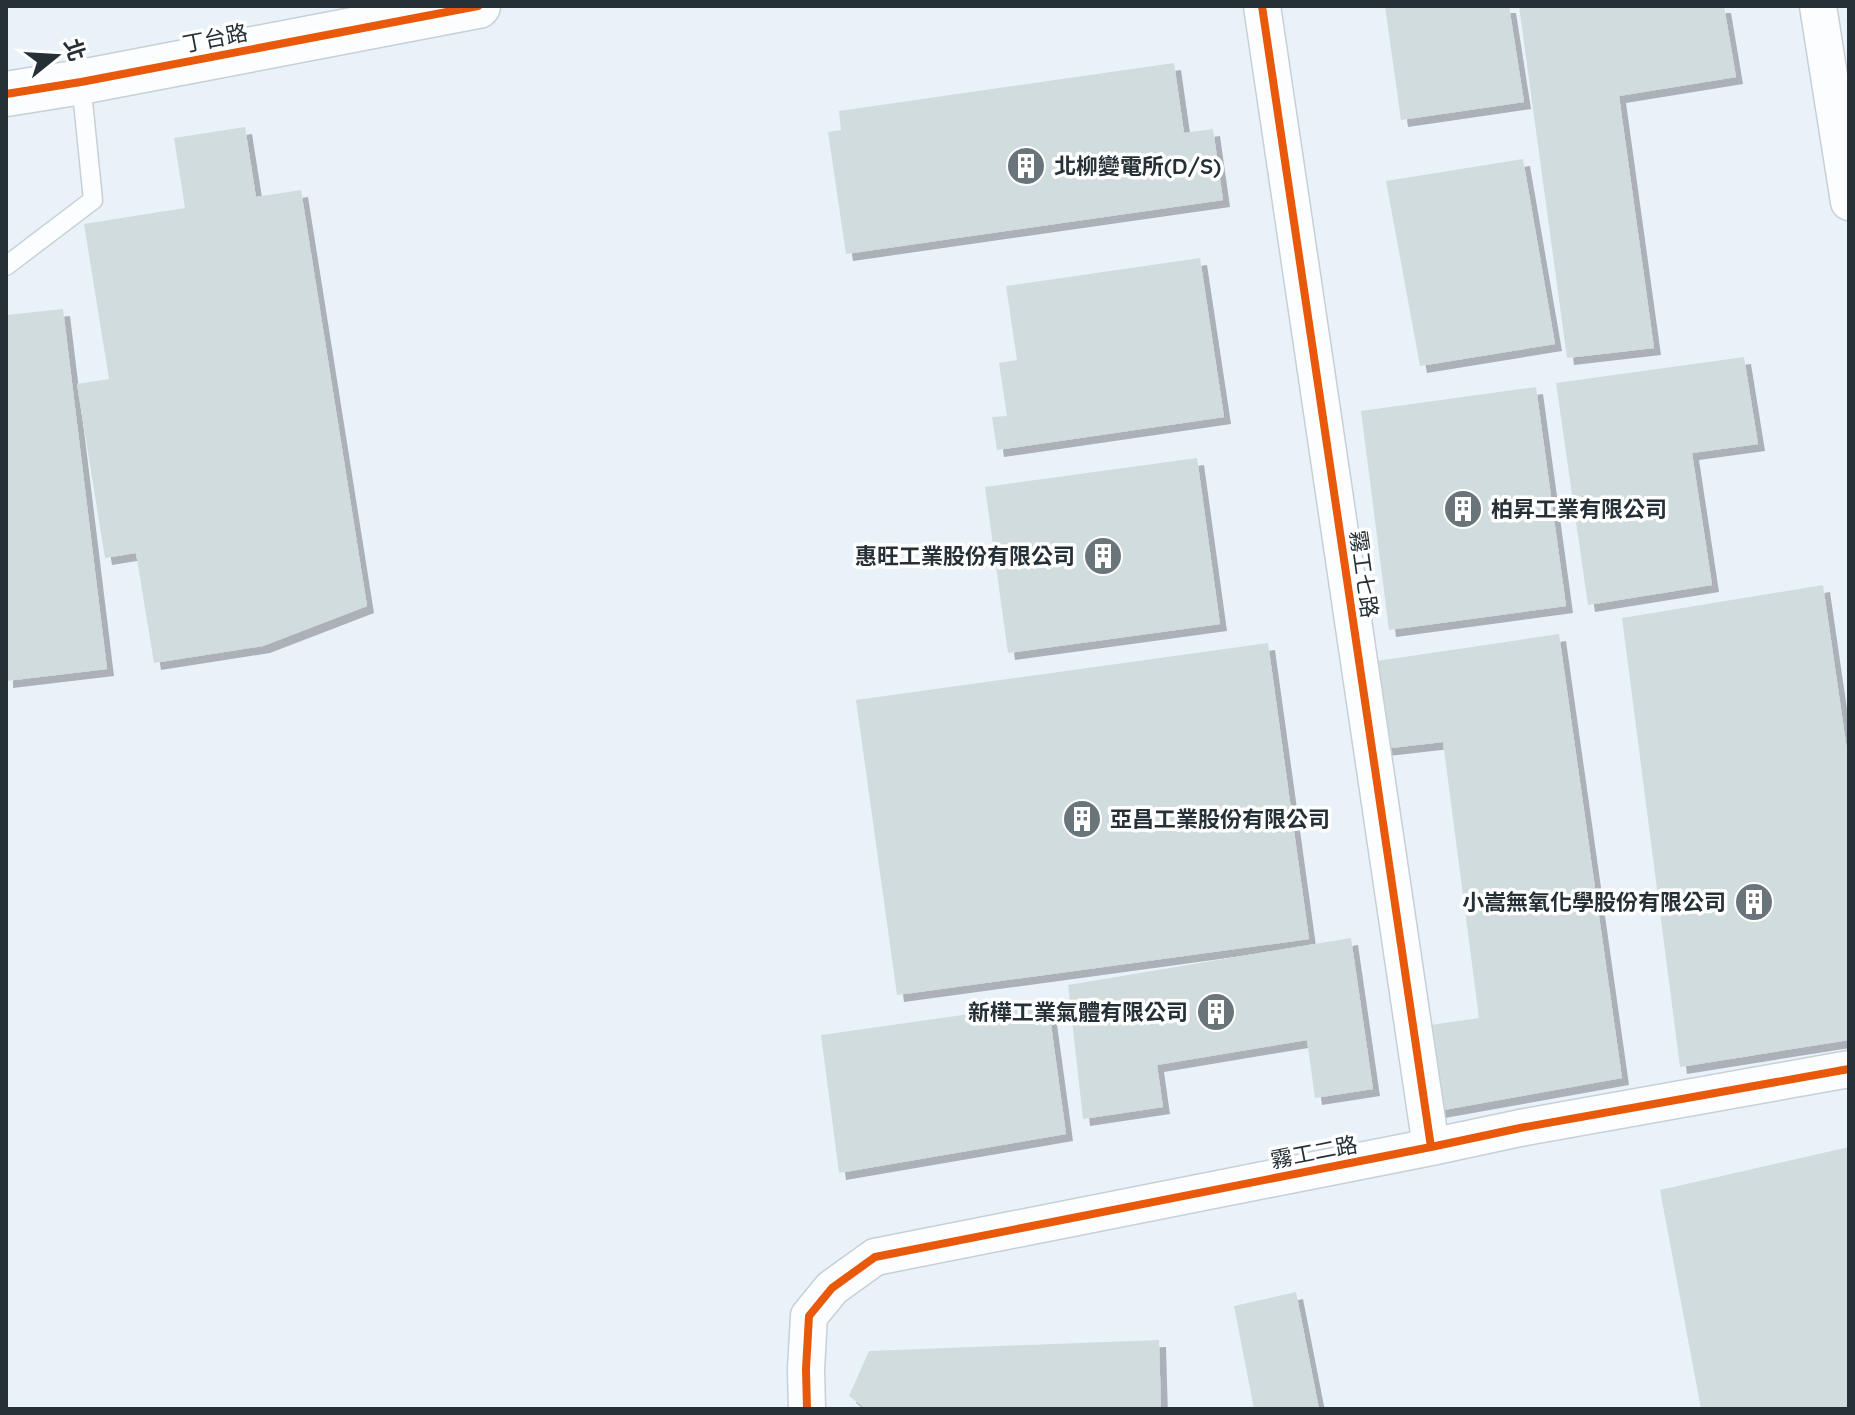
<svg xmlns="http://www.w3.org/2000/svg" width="1855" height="1415" font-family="Quicksand,'Noto Sans TC',sans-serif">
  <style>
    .building { fill: #d1dcdf; filter: url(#shadow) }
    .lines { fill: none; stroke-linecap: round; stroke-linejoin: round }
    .service-casing { stroke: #c6d0d6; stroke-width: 21 }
    .minor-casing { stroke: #c6d0d6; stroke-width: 39 }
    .tertiary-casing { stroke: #c6d0d6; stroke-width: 47 }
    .service { stroke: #fcfdfe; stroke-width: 18 }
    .minor { stroke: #fcfdfe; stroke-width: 36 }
    .tertiary { stroke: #fcfdfe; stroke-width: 44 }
    .cycleway-casing { stroke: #fff; stroke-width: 13 }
    .cycleway { stroke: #e8590c; stroke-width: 8 }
    .labels { text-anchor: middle; stroke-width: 7; stroke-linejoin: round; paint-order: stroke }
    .street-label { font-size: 22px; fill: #263137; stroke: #fff }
    .poi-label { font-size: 22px; font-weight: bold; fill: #263137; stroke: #fff; text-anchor: start }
  </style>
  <defs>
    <filter id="shadow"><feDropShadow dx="7" dy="7" stdDeviation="0" flood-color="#0004"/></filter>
  </defs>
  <rect width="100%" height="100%" fill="#e9f2f8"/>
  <path class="building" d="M1385 6H1509L1524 102 1401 120Z
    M1519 6H1724L1736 77 1619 96 1654 348 1567 358Z
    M1174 63 1184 133 1213 129 1223 200 846 254 828 132 841 130 839 111Z
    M245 127 256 197 301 190 367 606 263 646 154 663 136 553 105 558 77 384 109 379 84 224 185 208 174 138Z
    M1523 159 1555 344 1420 366 1386 181Z
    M1200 258 1224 417 997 450 992 417 1007 416 999 363 1017 360 1006 286Z
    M63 309 107 669 6 681V315Z
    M1744 357 1758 444 1692 453 1712 585 1588 605 1556 383Z
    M1536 387 1566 606 1389 630 1361 411Z
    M1197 458 1220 624 1008 653 985 487Z
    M1823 585 1849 764V1040L1680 1067 1622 618Z
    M1559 634 1622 1078 1438 1111 1424 1026 1479 1018 1443 742 1382 749 1370 662Z
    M1268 643 1309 939 897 995 856 700Z
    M1351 938 1373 1089 1315 1098 1307 1040 1157 1065 1163 1107 1083 1119 1068 985Z
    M1048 1003 1066 1134 839 1173 821 1035Z
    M1849 1147V1409H1701L1660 1190Z
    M1296 1292 1319 1409H1254L1234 1306Z
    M1159 1340 1161 1409H866L849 1396 869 1351Z"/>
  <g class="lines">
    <defs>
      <path id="service" d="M6 266 93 200 81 82"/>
      <path id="minor" d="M1262 6 1431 1147
        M1818 6 1849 202
        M807 1409 806 1369 809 1316 832 1288 875 1257 1431 1147 1520 1128 1849 1069"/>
      <path id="tertiary" d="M6 94 81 82 478 6"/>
    </defs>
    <use href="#service" class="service-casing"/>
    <use href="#minor" class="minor-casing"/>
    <use href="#tertiary" class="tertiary-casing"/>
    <use href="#service" class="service"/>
    <use href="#minor" class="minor"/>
    <use href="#tertiary" class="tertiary"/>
    <defs>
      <path id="cycleway" d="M1262 6 1431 1147
        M6 94 81 82 478 6
        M807 1409 806 1369 809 1316 832 1288 875 1257 1431 1147 1520 1128 1849 1069"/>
    </defs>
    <use href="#cycleway" class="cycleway-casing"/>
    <use href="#cycleway" class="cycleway"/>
  </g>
  <defs>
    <symbol id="building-disc" viewBox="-11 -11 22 22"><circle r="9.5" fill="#6a757b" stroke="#fff"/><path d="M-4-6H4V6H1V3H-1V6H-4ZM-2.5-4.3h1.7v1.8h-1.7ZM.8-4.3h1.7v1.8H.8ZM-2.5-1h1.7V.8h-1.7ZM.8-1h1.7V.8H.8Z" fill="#fff"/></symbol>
  </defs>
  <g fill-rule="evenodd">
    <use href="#building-disc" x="1004" y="144" width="44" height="44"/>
    <use href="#building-disc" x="1441" y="487" width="44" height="44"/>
    <use href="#building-disc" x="1081" y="534" width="44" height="44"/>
    <use href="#building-disc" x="1060" y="797" width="44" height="44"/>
    <use href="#building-disc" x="1732" y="880" width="44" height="44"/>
    <use href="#building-disc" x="1194" y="990" width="44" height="44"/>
  </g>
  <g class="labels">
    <g class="street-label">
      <text transform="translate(215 38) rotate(-11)" y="8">丁台路</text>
      <text transform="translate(1364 574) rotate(82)" y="8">霧工七路</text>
      <text transform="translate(1314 1152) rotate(-11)" y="8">霧工二路</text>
    </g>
    <g class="poi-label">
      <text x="1054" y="174">北柳變電所(D/S)</text>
      <text x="1491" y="517">柏昇工業有限公司</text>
      <text x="1075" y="564" text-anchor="end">惠旺工業股份有限公司</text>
      <text x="1110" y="827">亞昌工業股份有限公司</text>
      <text x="1726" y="910" text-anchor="end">小嵩無氧化學股份有限公司</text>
      <text x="1188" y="1020" text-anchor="end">新樺工業氣體有限公司</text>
    </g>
  </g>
  <rect width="1855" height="1415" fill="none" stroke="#263137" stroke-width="16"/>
  <g transform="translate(56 56) rotate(72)" stroke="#ffffff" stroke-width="6" paint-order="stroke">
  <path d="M0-6L14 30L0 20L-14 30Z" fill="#263137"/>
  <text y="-12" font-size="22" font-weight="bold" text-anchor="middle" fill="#263137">北</text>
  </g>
</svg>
